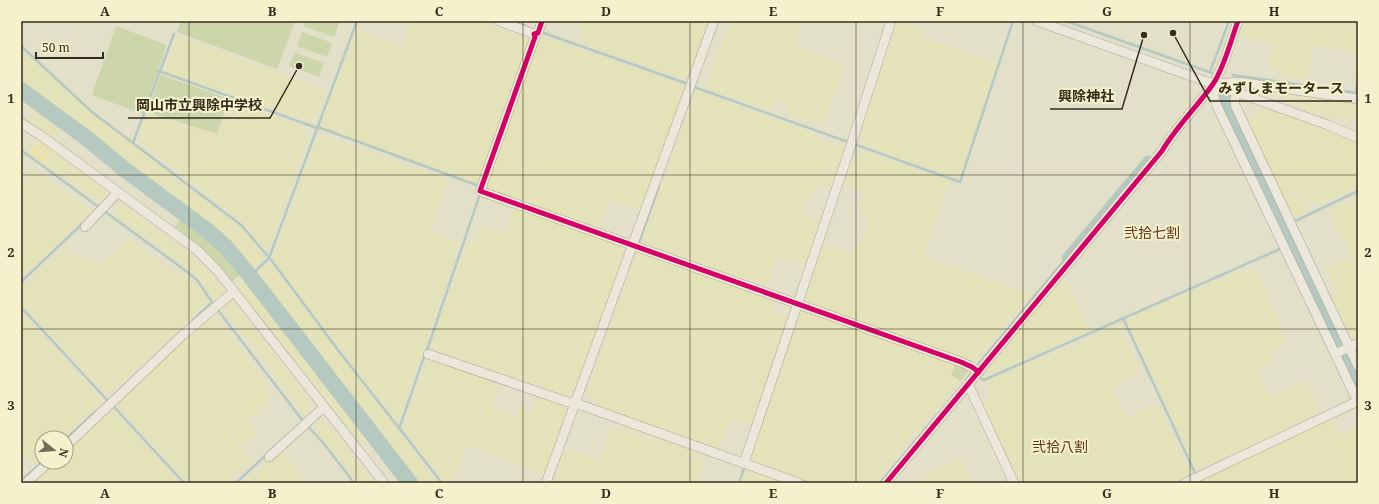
<svg xmlns="http://www.w3.org/2000/svg" width="1379" height="504" font-family="'Noto Serif','Noto Sans JP',serif">
  <style>
    .farmland { fill: #e3e2b8 }
    .green { fill: #cdd5ab }
    .sand { fill: #e7e2af }
    .lines { fill: none; stroke-linecap: round; stroke-linejoin: round }
    .stream { stroke: #b5c9c0; stroke-width: 2.5 }
    .canal { stroke: #b5c9c0; stroke-width: 9 }
    .river { stroke: #b5c9c0; stroke-width: 16 }
    .minor-casing { stroke: #a8a493; stroke-width: 10 }
    .minor { stroke: #ebe8db; stroke-width: 9 }
    .cycleway-casing { stroke: #f5f1cd; stroke-width: 8 }
    .cycleway { stroke: #d6006c; stroke-width: 5 }
    .grid { fill: none; stroke: #352c1c; stroke-width: 1; stroke-opacity: 0.55 }
    .labels { text-anchor: middle; stroke-width: 4; stroke-linejoin: round; paint-order: stroke }
    .neighbourhood-label { font-size: 14px; fill: #62361a; stroke: #f5f1cd }
    .leader { fill: none; stroke: #352c1c; stroke-width: 1.5 }
    .callout-dot { fill: #352c1c; stroke: #f5f1cd; stroke-width: 1.5 }
    .callout-label { font-size: 14px; text-anchor: middle; font-weight: bold; fill: #352c1c; stroke: #f5f1cd; stroke-width: 4; stroke-linejoin: round; paint-order: stroke }
    .neatline { fill: none; stroke: #352c1c; stroke-width: 1.5 }
    .grid-label { font-size: 13px; text-anchor: middle; font-weight: bold; fill: #352c1c }
  </style>
  <rect width="100%" height="100%" fill="#e3e0c9"/>
  <path class="farmland" d="M411 21H481L527 37 529 41 479 182 477 183 325 129 322 125V123L356 33 361 31 402 47Z
    M581 21H711L691 76 683 79 580 42 584 31 578 29Z
    M729 21H802L794 45 845 65 823 125 797 117 787 110 788 106 775 99 770 110 706 88Z
    M898 21H911L910 25 925 30 921 41 929 39 997 63 959 179 866 146 859 138Z
    M1243 21H1358V52L1313 46 1308 79 1281 76 1282 71 1268 66 1274 43 1237 37Z
    M540 35 688 87 671 133 666 136 667 143 641 209H638L610 199 601 224 598 226H596L490 189 488 184Z
    M177 36 323 89 322 92 325 93 313 123 165 71Z
    M28 55 87 108 172 174 161 191 133 171 108 149 21 84V64Z
    M697 91 818 135 817 139 835 145 821 186 816 185 812 194 807 199 801 214 819 222 816 238 807 261 805 260 801 264 768 254 759 278 757 280 745 276 742 278 642 242Z
    M1287 92 1301 94 1297 107 1284 102Z
    M1305 95 1358 102V120H1353L1335 115 1333 119 1300 108Z
    M230 101 302 127 303 132 309 134V136L269 247 262 245 242 221 140 142 138 139 147 113 218 135Z
    M1268 108 1358 143V187L1319 205 1304 200 1299 191 1281 198 1269 169V166L1267 162 1265 163 1244 119Z
    M37 109 61 127 53 138 28 120Z
    M321 135 448 180 430 232 460 242 399 420 395 419 273 259 306 166 309 162 316 143Z
    M836 145 844 148 831 189H829L822 187Z
    M862 150 950 181 924 256 1029 294 1030 296 978 358 973 360H968L806 301 811 286V281L823 245 850 253 865 235 868 225 866 217 859 212 866 194 863 192 843 185 852 163 859 156Z
    M54 153 71 165 62 177 45 164Z
    M74 168H76L109 193 110 194 105 202 101 199 98 201 66 178Z
    M31 169 43 176 90 209 91 211 21 278V186Z
    M171 179 179 181 238 225 244 231 262 254 263 260 255 267H253L249 264 230 242 204 220 167 192 165 186Z
    M1298 194 1307 212 1296 217 1290 215 1284 200Z
    M1358 196V335L1348 339 1330 300 1338 297 1325 268 1352 257 1339 230H1335L1328 210Z
    M121 203 190 254 207 269 225 291V294L219 299 214 298 198 277 188 268 116 215 115 211Z
    M514 207 622 246 623 251 628 254 578 389 568 394H564L509 375 510 372 504 370 502 373 430 348 468 241 474 243 481 224 505 233Z
    M128 238 189 283 203 300V303L201 309 108 395 21 303V288L41 269 48 275 73 252 76 256 100 264Z
    M66 245 72 251 47 274 42 268Z
    M637 253 774 299 770 311 790 318 754 424 731 418 730 419 721 444 717 445 715 448 599 406 593 397 586 394Z
    M769 255 777 258 768 283 767 284 759 281Z
    M269 264 271 265 438 483H417L258 276 257 274 259 271 266 265Z
    M1255 268 1280 325 1279 326 1285 342 1284 344 1270 351 1274 361 1256 369 1260 381 1265 386 1271 397 1304 381 1309 384 1319 410 1280 432 1197 470 1183 438 1126 320 1239 271 1242 274Z
    M181 271 193 280 210 303 207 304 190 282 179 273Z
    M246 278 370 439 366 443 361 444 239 290V283Z
    M1062 279 1064 281 1091 330 995 372H990L986 370Z
    M229 302H233L296 382 311 404 309 408 312 411 311 414 307 418 305 417 260 356 224 311V306Z
    M804 311 955 363 950 376 959 381 874 483H814L750 460 797 320Z
    M21 312 100 398V403L63 438H42V458L34 465 21 453Z
    M211 315 215 317H217L256 369 270 392V395L265 405 229 433 252 461V463L248 467 244 466 229 478V483H189L119 407 122 399 148 378 151 371Z
    M1117 326 1138 366 1136 368 1139 374 1111 388 1128 417 1155 405 1159 408 1188 471V475L1186 477 1172 483H1019L1015 476 1017 474 1018 467 1015 468 1010 465 981 403 991 397 988 385 990 380 1061 349 1063 351Z
    M431 360 485 379V380L489 382 492 383 499 387 492 408 515 417 519 407 532 412 537 397H538L565 406 569 412 546 475 466 445 453 483H446L404 429 427 361 430 362Z
    M107 413 113 414 115 413 180 483H31L54 462H66V450Z
    M247 420 256 433 254 437 243 446 241 445 231 432Z
    M321 420H324L374 483H359L315 428V423Z
    M1325 420H1332L1340 435 1358 427V483H1204L1202 479Z
    M622 422 677 441 675 447 620 427Z
    M612 427 674 448V451L702 461V471L698 483H553L566 448 599 460Z
    M678 442 701 452 700 459 675 450Z
    M281 450 308 483H244Z
    M961 458 972 483H919L931 471Z
    M751 468 793 483H743L747 472 749 471Z"/>
  <path class="green" d="M181 21H295L277 69 177 32Z
    M306 21H333L339 23 334 37 304 26Z
    M116 26 167 45 143 114 92 95Z
    M302 32 332 43 327 57 297 46Z
    M295 53 324 63 319 77 289 66Z
    M161 75 229 99 217 134 147 112Z
    M183 216 211 238 223 249 243 272 231 282 207 252 175 227Z
    M956 363 958 366 969 370 960 381 951 375Z"/>
  <path class="sand" d="M37 141 54 150 44 164 28 153Z"/>
  <g class="lines">
    <path class="stream" d="M512 21 526 26
      M1066 21 1212 73
      M541 32 688 84
      M21 46 92 112 241 225 272 261 338 350 442 483
      M159 71 317 128
      M1210 72 1229 21
      M1233 75 1358 93
      M694 87 960 182 1013 21
      M1356 92 1358 77
      M318 127 479 186
      M133 143 174 34
      M21 150 186 271 197 280 214 305
      M1287 225 1358 191
      M639 242 659 186
      M1292 243 1294 242
      M250 276 269 258 357 21
      M21 282 82 224
      M21 307 108 401
      M217 309 303 421 325 445 354 483
      M1123 318 1196 475
      M193 320 212 302
      M430 351 427 350 480 194
      M976 367 1066 258
      M980 378 984 380 1280 249
      M965 381 973 371
      M115 408 184 483
      M399 429 425 354
      M66 439 95 412
      M800 480 809 483
      M21 481 42 462
      M236 483 266 455
      M739 483 745 466
      M880 483 936 416
      M1178 483 1184 480"/>
    <path class="canal" d="M1066 258 1148 160"/>
    <path class="river" d="M21 90 89 140 124 169 209 232 226 247 250 276 410 483
      M1227 94 1230 108 1358 378"/>
    <defs>
      <path id="minor" d="M499 21 534 34
        M542 21 538 33 534 34 535 37 480 191 961 362 972 367 979 372
        M1037 21 1328 125 1358 138
        M1213 84V91L1216 104 1358 402
        M1216 84 1239 82 1358 99
        M1235 98V105L1358 366
        M21 123 40 135 197 250 217 270 384 483
        M85 227 118 192
        M428 354 568 402 581 405 799 483
        M1335 354 1358 343
        M968 384 1014 483
        M66 446 185 333 233 292
        M269 457 324 407
        M744 463 852 142 891 21
        M26 483 49 462
        M546 483 714 21
        M886 483 1162 151C1176 127 1197 107 1213 84 1224 68 1231 40 1238 21
        M1185 483 1358 401"/>
    </defs>
    <use href="#minor" class="minor-casing"/>
    <use href="#minor" class="minor"/>
    <defs>
      <path id="cycleway" d="M542 21 538 33 534 34 535 37 480 191 961 362 972 367 979 372
        M886 483 1162 151C1176 127 1197 107 1213 84 1224 68 1231 40 1238 21"/>
    </defs>
    <use href="#cycleway" class="cycleway-casing"/>
    <use href="#cycleway" class="cycleway"/>
  </g>
  <path class="grid" d="M189 21V483M356 21V483M523 21V483M690 21V483M856 21V483M1023 21V483M1190 21V483M21 175H1358M21 329H1358"/>
  <g class="labels">
    <g class="neighbourhood-label">
      <text x="1152" y="238">弐拾七割</text>
      <text x="1060" y="452">弐拾八割</text>
    </g>
  </g>
  <path class="leader" d="M1173 33L1210 101H1352M1144 35L1122 109H1050M299 66L270 118H128"/>
  <g class="callout-dot">
    <circle cx="1173" cy="33" r="4"/>
    <circle cx="1144" cy="35" r="4"/>
    <circle cx="299" cy="66" r="4"/>
  </g>
  <g class="callout-label">
    <text x="1281" y="93">みずしまモータース</text>
    <text x="1086" y="101">興除神社</text>
    <text x="199" y="110">岡山市立興除中学校</text>
  </g>
  <rect width="1379" height="504" fill="none" stroke="#f5f1cd" stroke-width="44"/>
  <g transform="translate(54 450) rotate(107)"><circle r="19" fill="#f5f1cd" stroke="#a8a286"/>
  <path d="M0-3L7 15L0 10L-7 15Z" fill="#726b59"/>
  <text y="-6" font-size="11" font-weight="bold" text-anchor="middle" fill="#352c1c">N</text>
  </g>
  <path d="M36 52v6h67v-6" fill="none" stroke="#352c1c" stroke-width="2"/>
  <text x="42" y="52" font-size="12" fill="#352c1c" stroke="#f5f1cd" stroke-width="3" paint-order="stroke">50 m</text>
  <rect x="22" y="22" width="1335" height="460" class="neatline"/>
  <g class="grid-label">
    <text x="105" y="16">A</text>
    <text x="272" y="16">B</text>
    <text x="439" y="16">C</text>
    <text x="606" y="16">D</text>
    <text x="773" y="16">E</text>
    <text x="940" y="16">F</text>
    <text x="1107" y="16">G</text>
    <text x="1274" y="16">H</text>
    <text x="11" y="103">1</text>
    <text x="1368" y="103">1</text>
    <text x="11" y="257">2</text>
    <text x="1368" y="257">2</text>
    <text x="11" y="410">3</text>
    <text x="1368" y="410">3</text>
    <text x="105" y="498">A</text>
    <text x="272" y="498">B</text>
    <text x="439" y="498">C</text>
    <text x="606" y="498">D</text>
    <text x="773" y="498">E</text>
    <text x="940" y="498">F</text>
    <text x="1107" y="498">G</text>
    <text x="1274" y="498">H</text>
  </g>
</svg>
